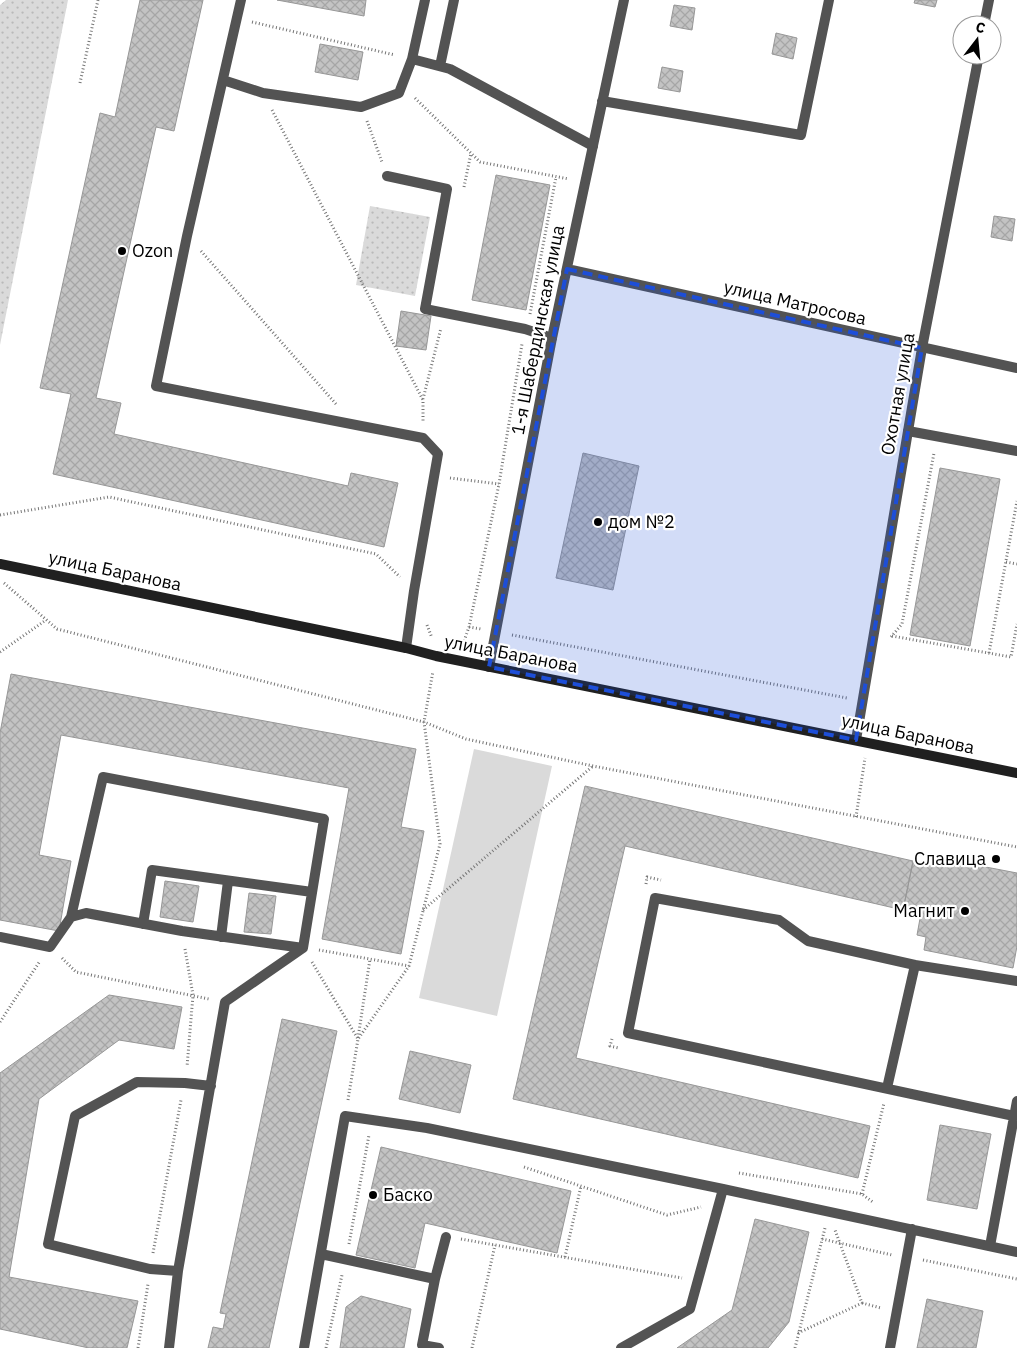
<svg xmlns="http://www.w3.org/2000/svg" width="1017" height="1348" font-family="'IBM Plex Sans',sans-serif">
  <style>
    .grass { fill: url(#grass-dots) }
    .garden { fill: #dadada }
    .building { fill: url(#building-cross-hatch); stroke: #979797 }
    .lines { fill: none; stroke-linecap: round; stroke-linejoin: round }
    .path { stroke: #757575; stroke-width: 3; stroke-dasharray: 1 2.5; stroke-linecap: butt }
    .lane { stroke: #535353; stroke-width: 10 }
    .street { stroke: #535353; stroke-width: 10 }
    .secondary { stroke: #202020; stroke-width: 10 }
    .marked { fill: #1d4ed8; fill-opacity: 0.2; stroke: #1d4ed8; stroke-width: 4; stroke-dasharray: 10 6; stroke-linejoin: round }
    .poi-dot { fill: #000; stroke: #fff; stroke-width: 2 }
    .labels { text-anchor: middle; stroke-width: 4.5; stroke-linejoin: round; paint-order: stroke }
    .poi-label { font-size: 18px; fill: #000; stroke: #fff; text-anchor: start }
    .street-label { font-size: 18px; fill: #000; stroke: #fff }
  </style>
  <defs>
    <pattern id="grass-dots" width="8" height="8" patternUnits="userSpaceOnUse" patternTransform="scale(1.25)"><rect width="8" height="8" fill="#dadada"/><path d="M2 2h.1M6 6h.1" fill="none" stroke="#b9b9b9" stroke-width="1.8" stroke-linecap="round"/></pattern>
    <pattern id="building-cross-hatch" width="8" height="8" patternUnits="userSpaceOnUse" patternTransform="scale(1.25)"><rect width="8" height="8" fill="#c3c3c3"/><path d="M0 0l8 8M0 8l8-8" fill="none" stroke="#a6a6a6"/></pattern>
  </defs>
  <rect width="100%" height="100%" fill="#fff"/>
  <path class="grass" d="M6 0H68L0 345V5Z
    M370 206 430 217 415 296 356 285Z"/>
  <path class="garden" d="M474 749 552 766 497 1016 419 998Z"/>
  <path class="building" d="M140 0H203L174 131 156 127 96 398 121 403 114 434 348 486 351 473 398 483 384 547 53 474 71 394 40 388 100 113 115 117Z
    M277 0H366L364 16Z
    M915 0H937L935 7 914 3Z
    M674 5 695 8 692 30 670 26Z
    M776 33 797 38 793 59 772 54Z
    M320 44 363 52 358 80 315 72Z
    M662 67 683 71 680 92 658 88Z
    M496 175 550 185 526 310 472 300Z
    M994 216 1015 219 1012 241 991 237Z
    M401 311 431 316 426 350 396 346Z
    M583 453 639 466 613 590 556 578Z
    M940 468 1000 479 970 646 910 635Z
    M11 674 416 749 401 827 424 831 401 954 322 939 349 788 61 735 39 855 71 861 59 931 0 920V733Z
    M585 786 913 861 903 910 625 846 576 1058 870 1126 858 1178 513 1099Z
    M934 857 1017 873V946L1013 968 924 950 926 937 917 935 921 913 903 910 913 862 932 866Z
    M165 881 199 886 193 922 160 917Z
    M249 893 276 896 271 934 244 932Z
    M109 995 182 1007 174 1049 119 1040 39 1099 9 1277 138 1301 127 1348H89L0 1329V1073Z
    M282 1019 337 1031 269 1348H208L213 1327 223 1329 226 1314 220 1313Z
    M410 1051 471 1065 460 1113 399 1099Z
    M940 1125 991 1134 977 1209 927 1200Z
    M381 1147 571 1191 557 1253 425 1223 415 1268 356 1255Z
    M755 1219 809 1232 789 1322 768 1348H677L732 1310Z
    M361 1296 411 1309 404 1348H340L346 1307Z
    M927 1299 983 1311 976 1348H917Z"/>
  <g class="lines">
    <path class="path" d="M252 22 395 55
      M80 83 98 0
      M415 98 480 162 569 179
      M272 110 423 400V422
      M367 121 382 162
      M464 187 471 153
      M201 251 336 404
      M530 314 556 177
      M423 399 441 328
      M450 478 499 484
      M0 515 109 497 376 554 400 577
      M1006 562 1017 564
      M4 583 57 629 424 722 466 739 593 766 1017 847
      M427 625 432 638
      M469 627 481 629
      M512 635 847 698
      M892 636 1011 657 1017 624
      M891 637 902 624 934 453
      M463 644 469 627 499 484 522 344
      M0 652 46 620
      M989 653 1017 501
      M856 817 865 758
      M646 884 647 877 661 880
      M423 910 593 766
      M185 949 193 995 187 1067
      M319 950 409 966
      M62 958 76 972 209 999
      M312 962 358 1039
      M0 1022 40 961
      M358 1038 370 959
      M612 1039 610 1046 619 1048
      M348 1100 358 1039 409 966 440 844 424 722 433 671
      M524 1167 667 1215 701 1207
      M739 1173 862 1194 874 1203
      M862 1194 884 1103
      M461 1239 682 1278
      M822 1239 892 1255
      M349 1244 369 1135
      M153 1253 181 1100
      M565 1257 581 1186
      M923 1260 1017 1279
      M862 1303 881 1308
      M798 1333 862 1303 835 1230
      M138 1348 148 1284
      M326 1348 342 1275
      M472 1348 495 1245
      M795 1348 825 1228"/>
    <path class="lane" d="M241 0 187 236 156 386 423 438 438 454 414 591 406 648
      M412 59 450 69 593 146
      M440 66 454 0
      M223 80 263 93 361 107 399 93 412 59 425 0
      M387 176 447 189 425 309 525 329 552 338
      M908 431 1017 451
      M71 917 103 777 324 819 303 948 225 1002 178 1271 169 1348
      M143 924 152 870 312 892
      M0 937 50 947 71 917 86 913 182 931 303 948
      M221 937 228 881
      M887 1088 915 965
      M1014 1116 628 1033 655 898 779 920 808 941 915 965 1017 981
      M990 1246 1017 1101
      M321 1254 435 1279 422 1345 439 1348
      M178 1271 150 1269 48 1244 75 1116 137 1082 185 1083 211 1086
      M435 1279 446 1237
      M304 1348 345 1116 427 1128 723 1189 1017 1252
      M621 1348 690 1309 723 1189
      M890 1348 912 1229"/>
    <path class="street" d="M984 25 989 0
      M602 101 801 135 829 0
      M567 269 1017 368
      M489 667 552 338 624 0
      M856 740 922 348 979 55"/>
    <path class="secondary" d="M0 564 406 648 436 656 1017 773"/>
  </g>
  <path class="marked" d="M567 269 922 348 856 740 489 667Z"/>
  <g class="poi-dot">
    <circle cx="122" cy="251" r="5"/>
    <circle cx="598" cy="522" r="5"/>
    <circle cx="996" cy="859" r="5"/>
    <circle cx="965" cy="911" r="5"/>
    <circle cx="373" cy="1195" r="5"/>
  </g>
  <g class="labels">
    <g class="poi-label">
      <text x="132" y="257">Ozon</text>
      <text x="608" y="528">дом №2</text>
      <text x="986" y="865" text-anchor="end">Славица</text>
      <text x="955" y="917" text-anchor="end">Магнит</text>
      <text x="383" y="1201">Баско</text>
    </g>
    <g class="street-label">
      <text transform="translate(795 303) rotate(13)" y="6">улица Матросова</text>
      <text transform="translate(538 330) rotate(-79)" y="6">1-я Шабердинская улица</text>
      <text transform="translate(898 394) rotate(-80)" y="6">Охотная улица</text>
      <text transform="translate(115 571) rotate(12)" y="6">улица Баранова</text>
      <text transform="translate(511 654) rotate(11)" y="6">улица Баранова</text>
      <text transform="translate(908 734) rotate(12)" y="6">улица Баранова</text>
    </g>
  </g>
  <g transform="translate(977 40) rotate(16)"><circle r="24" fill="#ffffff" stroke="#999999"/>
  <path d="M0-4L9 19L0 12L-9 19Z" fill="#000000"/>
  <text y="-8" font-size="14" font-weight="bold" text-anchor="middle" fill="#000000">С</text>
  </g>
</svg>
